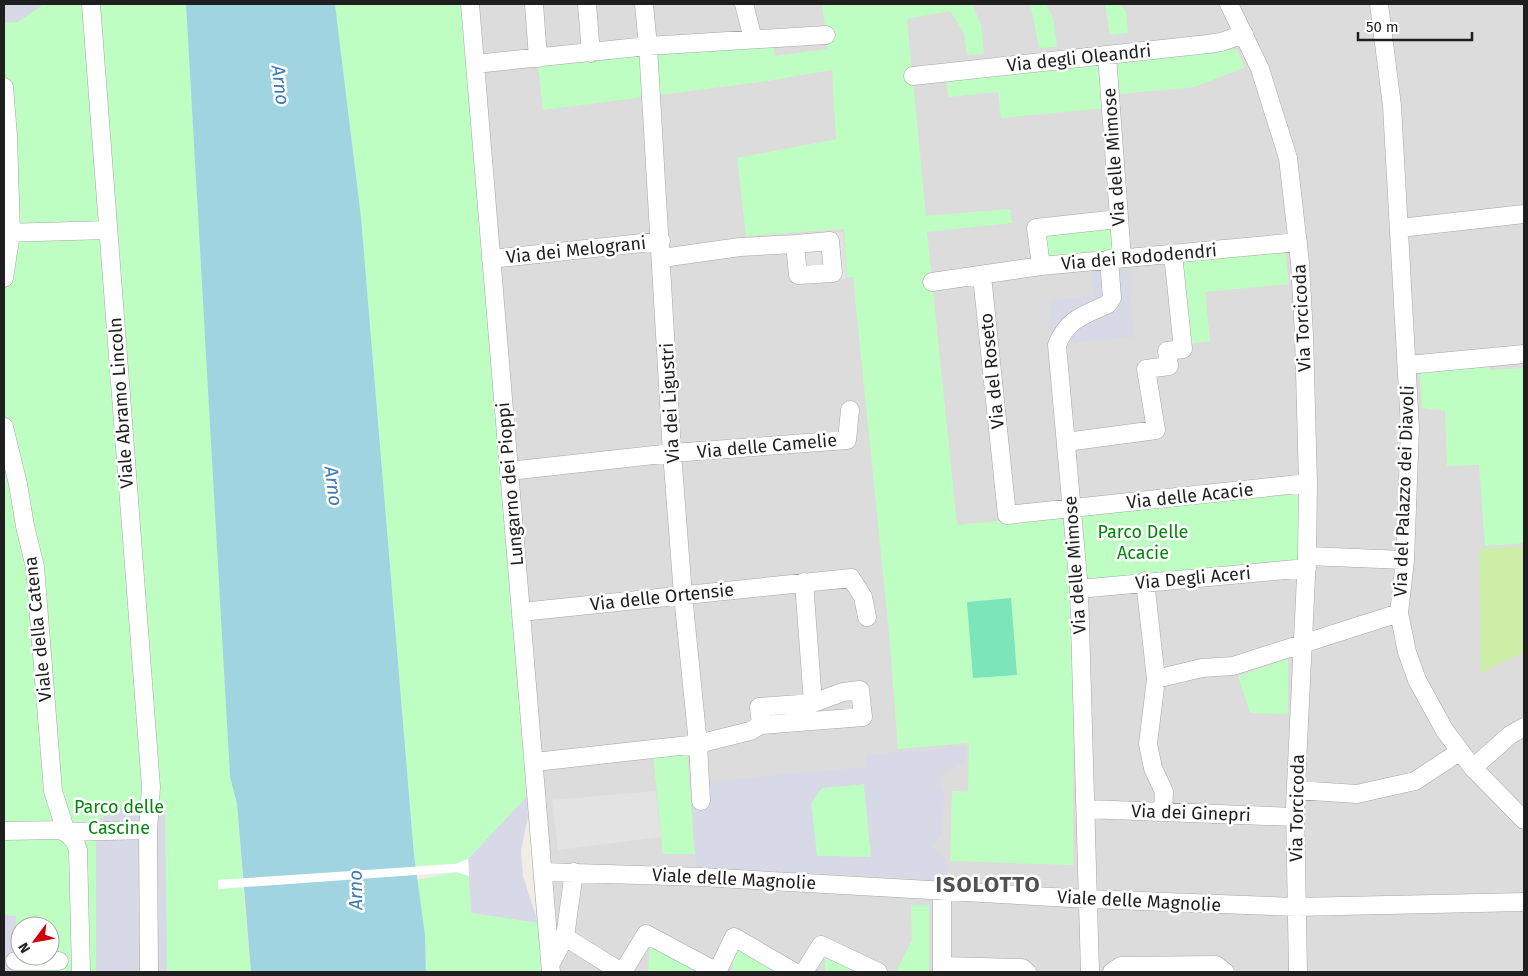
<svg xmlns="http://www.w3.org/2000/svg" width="1528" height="976" font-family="'Fira Sans',sans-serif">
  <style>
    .residential { fill: #dddcdc }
    .grass { fill: #cceea6 }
    .park { fill: #befec2; fill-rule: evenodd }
    .pitch { fill: #7ce6ba }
    .parking { fill: #e3e3e3 }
    .plaza { fill: #d8d9e6; fill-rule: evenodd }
    .water { fill: #a1d4e1 }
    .pier { fill: #fff }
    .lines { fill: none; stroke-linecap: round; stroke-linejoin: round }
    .minor-casing { stroke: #a6a6a6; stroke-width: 19 }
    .minor { stroke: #fff; stroke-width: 18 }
    .labels { text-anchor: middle; stroke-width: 5; stroke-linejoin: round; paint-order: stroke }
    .street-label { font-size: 18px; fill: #1f1f1f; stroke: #fff }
    .park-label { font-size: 18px; fill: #03870b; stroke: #fff }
    .water-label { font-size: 19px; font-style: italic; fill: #407aaf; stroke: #fff }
    .district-label { font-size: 22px; font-weight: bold; letter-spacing: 1px; fill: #525252; stroke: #fff }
  </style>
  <rect width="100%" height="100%" fill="#f1ece4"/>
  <path class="residential" d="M462 4H1524V972H541Z"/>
  <path class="grass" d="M1524 546V652L1481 673 1479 549Z"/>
  <path class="park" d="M4 4H186L230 777 237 804 243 879 218 880V889L243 887 251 972H4ZM20 926H50V956H20Z
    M335 4H462L527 796 468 859 455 864 415 866 361 217Z
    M822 4H972L981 25 984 54 967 55 964 33 950 11 907 19 926 216 1010 209 1012 223 927 232 957 525 1070 513 1074 588 1073 865 950 861 952 791 968 792 969 743 898 749 889 633 853 277H847L844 229 746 236 737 158 836 139 832 70 768 81 543 110 538 66 773 42 775 56 828 49Z
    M1029 4H1046L1053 18 1057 47 1039 48 1032 11Z
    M1105 4H1121L1126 12 1128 33 1110 35Z
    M1236 49 1245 67 1195 87 1120 94 1117 64 1121 60Z
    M1104 62 1107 108 1001 118 998 92 948 97 946 79Z
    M1115 223 1118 254 1044 262 1041 231Z
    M1285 251 1289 284 1205 292 1210 341 1188 344 1179 258Z
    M1489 367 1490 370 1524 368V543L1485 546 1479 465 1447 466 1445 411 1422 408 1420 373Z
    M1298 494 1299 562 1084 583 1078 514Z
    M1288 659V714L1250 713 1238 676Z
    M687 751 695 854H663L653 754Z
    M864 784 871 857 817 856 811 803 822 788Z
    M457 872 469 876 471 913 538 923 541 972H426L425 935 417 880Z
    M911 905H929V972H896L912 940Z
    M736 944 785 972H732Z
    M650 945 700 972H648Z
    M825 952 867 972H825Z"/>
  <path class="pitch" d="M1011 598 1017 675 973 678 967 602Z"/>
  <path class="parking" d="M843 232 846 279 792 281 789 254 783 236Z
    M656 791 661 837 558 850 552 800Z"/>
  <path class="plaza" d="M4 4H44L18 22 4 23Z
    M1128 265 1134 337 1053 344 1049 300 1093 296 1091 269Z
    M967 746 965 761 936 778 944 792 942 833 932 848 947 859 948 882 896 877 696 868 690 783 866 767V755ZM864 784 871 857 817 856 811 803 822 788Z
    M527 796 528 817 521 850 523 876 538 923 471 913 468 859Z
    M129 801 165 802 167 972H96V821Z
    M4 915 16 916 15 972H4Z"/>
  <path class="water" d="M186 4H335L361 217 414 855 425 935 426 972H251L237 804 230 777Z"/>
  <path class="pier" d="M468 859 469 876 457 872 218 889V880L455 864Z"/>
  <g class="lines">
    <defs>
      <path id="minor" d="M91 4 151 787 148 830 149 972
        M470 4 551 972
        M534 4 538 58
        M587 4 591 53
        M644 4 648 46 672 453 683 595 698 744 701 801
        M744 4 753 39
        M1229 4 1260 69 1288 158 1300 263 1304 335 1308 483 1307 556 1295 807 1298 972
        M1379 4 1392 106 1410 428 1405 560 1399 613 1407 652 1417 680 1445 731 1473 768 1524 820
        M1107 55 1122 258
        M475 64 648 46 826 35
        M913 76 1208 44 1221 42 1244 34
        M4 87 8 136 11 233 4 278
        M1400 228 1524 214
        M4 233 107 230
        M662 258 740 247 795 244 798 275 833 273 830 241 795 244
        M491 259 661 241
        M1041 266 1036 228 1118 219
        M982 276 1007 515 1308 483
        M932 282 1041 266 1298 242
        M1408 365 1524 354
        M4 427 18 484 25 526 35 567 53 791 66 832 148 830
        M1066 442 1156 430 1146 369 1169 366 1167 351 1183 349 1173 254
        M509 471 672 453 847 440 850 410
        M1307 556 1405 560
        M1145 581 1156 679
        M804 582 813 703
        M1079 589 1307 568
        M521 612 851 578 863 597 867 617
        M860 690 863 717 761 725 759 707 813 703 843 692Z
        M535 762 698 744 750 731 761 725
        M1473 768 1510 735 1524 727
        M1296 790 1357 794 1415 781 1459 752
        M1086 809 1295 817
        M1163 812 1164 792 1153 768 1148 744 1156 679 1202 668 1233 666 1399 613
        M4 831 60 830C70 834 75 840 78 850L81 972
        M543 872 702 877 1088 899 1296 907 1524 902
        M942 891V972
        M565 937 621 972
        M15 961H59
        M551 963 565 937 574 872
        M942 966 1022 968 1027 972
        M623 972 646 934 717 972
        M717 972 734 937 794 972
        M804 972 821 945 878 972
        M1090 972 1079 589 1057 345C1067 319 1084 315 1108 304L1112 298 1109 259
        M1112 972 1121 966 1216 965 1225 972"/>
    </defs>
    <use href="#minor" class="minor-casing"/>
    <use href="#minor" class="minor"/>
  </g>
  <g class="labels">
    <g class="street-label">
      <text transform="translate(1079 58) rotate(-6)" y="6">Via degli Oleandri</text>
      <text transform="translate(1114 157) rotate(-94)" y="6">Via delle Mimose</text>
      <text transform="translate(576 250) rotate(-6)" y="6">Via dei Melograni</text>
      <text transform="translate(1139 257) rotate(-5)" y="6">Via dei Rododendri</text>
      <text transform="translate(1302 318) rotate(-93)" y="6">Via Torcicoda</text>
      <text transform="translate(992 371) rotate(-96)" y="6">Via del Roseto</text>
      <text transform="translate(121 403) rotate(-94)" y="6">Viale Abramo Lincoln</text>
      <text transform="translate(670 403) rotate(-93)" y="6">Via dei Ligustri</text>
      <text transform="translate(767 446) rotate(-5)" y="6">Via delle Camelie</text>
      <text transform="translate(510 484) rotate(-95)" y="6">Lungarno dei Pioppi</text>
      <text transform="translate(1404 491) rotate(-88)" y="6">Via del Palazzo dei Diavoli</text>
      <text transform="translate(1190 496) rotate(-6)" y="6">Via delle Acacie</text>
      <text transform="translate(1075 565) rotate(-94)" y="6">Via delle Mimose</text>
      <text transform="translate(1193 578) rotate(-5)" y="6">Via Degli Aceri</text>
      <text transform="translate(662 597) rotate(-6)" y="6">Via delle Ortensie</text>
      <text transform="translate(38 629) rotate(-96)" y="6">Viale della Catena</text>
      <text transform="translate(1297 808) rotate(-89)" y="6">Via Torcicoda</text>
      <text transform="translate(1191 813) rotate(2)" y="6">Via dei Ginepri</text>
      <text transform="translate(734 879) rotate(3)" y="6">Viale delle Magnolie</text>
      <text transform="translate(1139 901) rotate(3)" y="6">Viale delle Magnolie</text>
    </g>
    <g class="park-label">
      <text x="1143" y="538">Parco Delle<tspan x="1143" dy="21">Acacie</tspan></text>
      <text x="119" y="813">Parco delle<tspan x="119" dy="21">Cascine</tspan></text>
    </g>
    <g class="water-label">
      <text transform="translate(281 85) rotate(83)" y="7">Arno</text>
      <text transform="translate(334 486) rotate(83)" y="7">Arno</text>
      <text transform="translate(355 890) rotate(-91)" y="7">Arno</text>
    </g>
    <g class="district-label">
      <text x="988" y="892">ISOLOTTO</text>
    </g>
  </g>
  <rect width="1528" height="976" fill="none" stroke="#1f1f1f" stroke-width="10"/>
  <g transform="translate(35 941) rotate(238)"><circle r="24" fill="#ffffff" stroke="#a5a5a5"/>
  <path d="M0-4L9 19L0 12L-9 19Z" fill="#ce0005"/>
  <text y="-8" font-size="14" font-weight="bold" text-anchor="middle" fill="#1f1f1f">N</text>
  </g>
  <path d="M1358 32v8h114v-8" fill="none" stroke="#1f1f1f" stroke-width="2.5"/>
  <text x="1366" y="32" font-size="15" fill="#1f1f1f" stroke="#ffffff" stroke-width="4" paint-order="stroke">50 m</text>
</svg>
